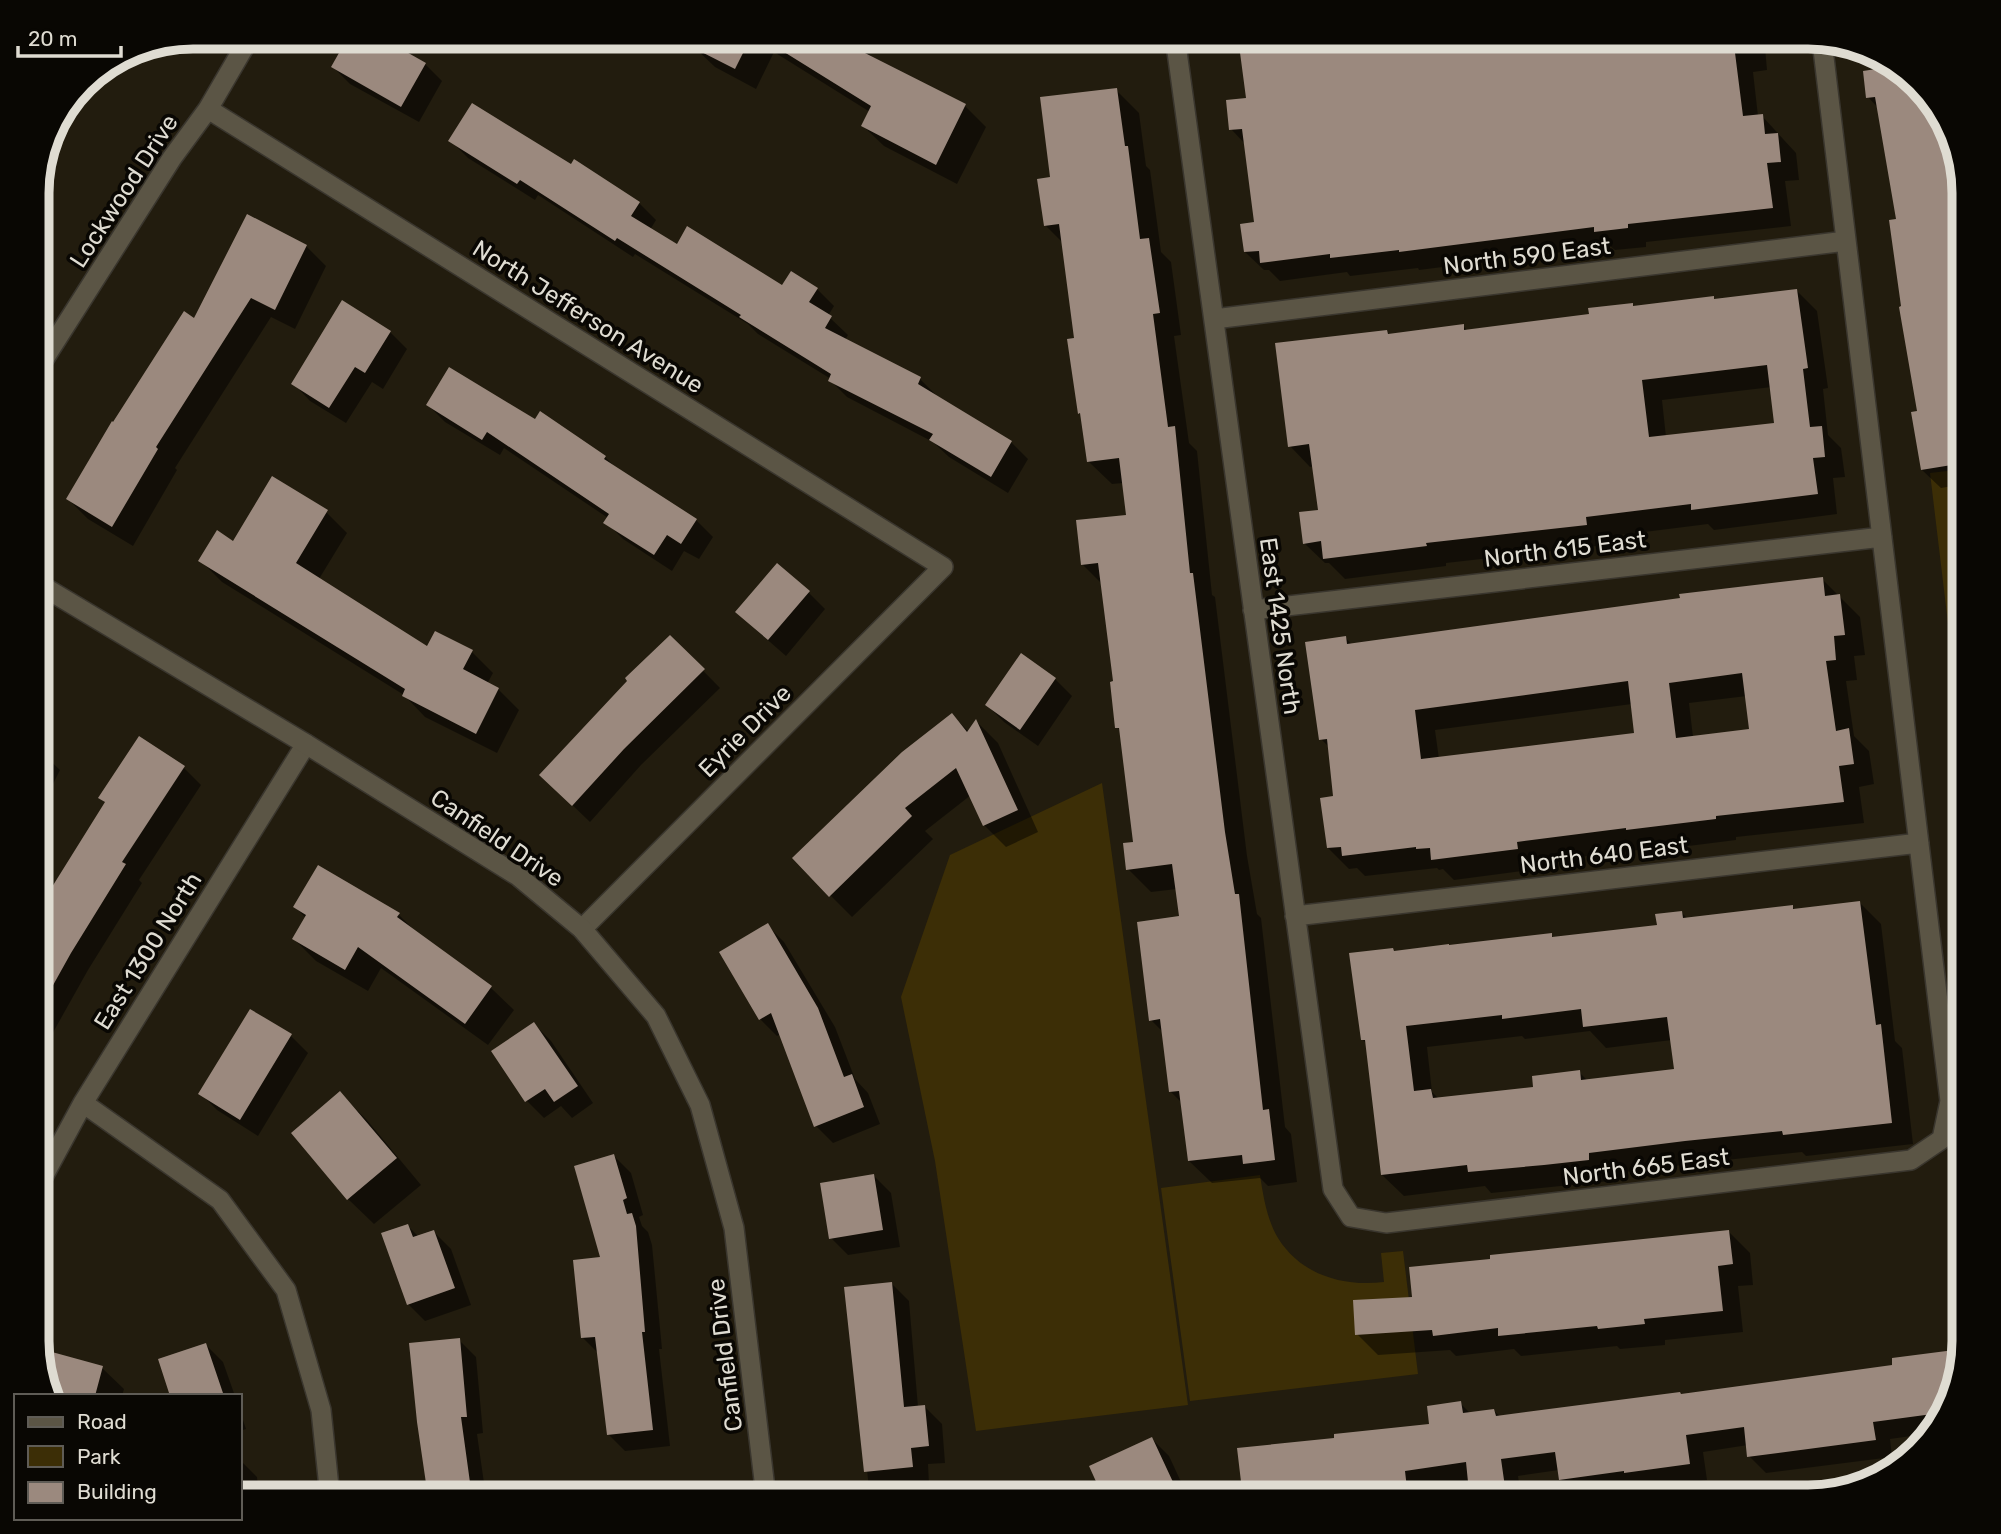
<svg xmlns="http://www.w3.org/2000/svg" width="2001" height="1534" font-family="Rubik,sans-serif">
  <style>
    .green { fill: #3c2e06 }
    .shadow { fill: #0007; fill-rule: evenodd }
    .building { fill: #9b897e; fill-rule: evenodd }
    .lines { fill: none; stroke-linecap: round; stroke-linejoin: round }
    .minor-casing { stroke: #3a362e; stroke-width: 22 }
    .tertiary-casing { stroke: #3a362e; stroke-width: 22 }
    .minor { stroke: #5b5545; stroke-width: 19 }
    .tertiary { stroke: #5b5545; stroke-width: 19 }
    .labels { text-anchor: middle; stroke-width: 7; stroke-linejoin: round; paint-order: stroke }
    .street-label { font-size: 24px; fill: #dfdcd2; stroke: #090703 }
    .rim { fill: none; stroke: #dfdcd2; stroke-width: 9 }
  </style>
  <rect width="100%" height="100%" fill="#221c0e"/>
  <path class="green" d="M1964 469V664L1953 665 1930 473Z
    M1102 783 1188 1405 976 1431 935 1161 901 997 950 855Z
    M1260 1175C1263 1195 1267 1220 1278 1238 1301 1275 1343 1287 1384 1282L1381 1253 1403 1251 1418 1374 1190 1401 1161 1188Z"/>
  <path class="shadow" d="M350 37H376L425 64 442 81 419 122 350 84 333 67Z
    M699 37H845L863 48 875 60 965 106 986 127 957 184 884 146 863 126 870 112 774 52 756 89 715 67 694 47Z
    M1304 37H1755L1765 47 1767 70 1753 72 1758 116H1762L1796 153 1799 180 1785 181 1791 226 1646 242V247L1615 250 1610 246 1419 270 1418 268 1350 276 1347 272 1280 281 1269 270H1264L1245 252 1256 223 1246 145 1231 129 1247 99Z
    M1881 61 1904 69 1948 123 1964 192V484L1941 488 1922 470 1919 412 1903 308 1898 221 1879 109 1868 97 1882 70Z
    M1116 90 1139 113 1146 166 1150 170 1161 252 1171 262 1181 335 1174 336 1189 443 1197 451 1212 595 1215 597 1247 856 1257 914 1261 918 1285 1127 1291 1134 1297 1182 1268 1186 1260 1178 1212 1183 1189 1161 1182 1103 1170 1091 1163 1032 1151 1020 1181 918 1177 889 1151 892 1128 869 1135 843 1121 731 1117 727 1115 683 1103 585 1082 564 1127 517 1123 483 1112 484 1089 462 1082 416 1079 413 1076 339 1063 243 1045 225 1052 179Z
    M451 141 572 166 639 203 656 220 650 230 677 246 783 288 817 289 834 306 828 316 848 335 845 340 920 379 937 396 1011 442 1028 459 1008 493 949 457 933 442 847 397 830 380 831 379 758 334 748 324 635 254 633 257 538 195 535 200 468 158Z
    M306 246 326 266 295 329 271 317 175 468 177 470 133 546 88 519 68 499 195 320Z
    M1797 291 1817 311 1828 388 1823 389 1828 435 1841 448 1845 477 1833 478 1837 514 1714 530 1708 524 1605 537 1606 545 1446 563V566L1345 579 1329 563H1325L1304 543 1320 512 1314 466 1310 467 1290 446 1387 332 1390 335 1463 326 1468 331 1591 316 1632 305 1635 308ZM1772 387 1776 424 1666 437 1662 400Z
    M390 332 407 349 383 389 372 382 346 423 310 401 293 383Z
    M428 405 536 422 605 457 620 472 696 520 713 537 699 559 684 551 672 571 623 539 606 522 608 518 504 448 500 455 445 422Z
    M326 512 347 533 319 579 428 648 436 633 472 652 493 673 487 684 498 689 519 710 497 753 425 717 404 695 222 582 201 561 234 543Z
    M1822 579 1860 617 1865 655 1854 656 1857 680 1846 681 1854 736 1869 751 1874 784 1859 787 1864 823 1736 837V840L1649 851 1647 849 1537 862 1538 869 1454 880 1443 869 1439 870 1437 868 1365 876 1357 868 1349 869 1328 848 1335 798 1330 748 1321 739 1346 638 1352 645ZM1747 696 1751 730 1693 737 1689 703ZM1632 704 1636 735 1439 759 1435 730Z
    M808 592 825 609 786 656 755 629Z
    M670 637 720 688 641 765 590 822 541 775Z
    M1055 679 1072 696 1038 746 1004 722 987 705Z
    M1964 696V845L1955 767 1961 766 1953 697Z
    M952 715 969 732 976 721 998 743 1038 832 1006 847 984 825 971 795 925 831 933 839 852 917 830 895Z
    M139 738 184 768 201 785 139 880 142 883 88 970 37 1061V915L106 803 101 798Z
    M37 750 42 753 60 770 43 804 37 801Z
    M1860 903 1881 924 1895 1041 1902 1048 1913 1144 1806 1156 1802 1152 1707 1162 1609 1174 1610 1181 1491 1193 1485 1186 1404 1196 1382 1175 1367 1044 1362 1039 1393 950 1395 952 1551 935 1554 938 1659 926 1682 913 1688 919 1792 907 1796 910ZM1590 1031 1606 1048 1672 1040 1676 1071 1588 1081 1579 1072 1535 1088 1439 1099 1432 1092 1427 1047 1522 1036 1525 1039Z
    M295 907 398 914 421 937 491 988 514 1010 488 1045 381 968 368 991 316 961 294 939 306 918Z
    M767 925 784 942 835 1027 855 1079 868 1093 880 1124 833 1143 816 1126 781 1034 777 1036 760 1019Z
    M534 1024 551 1041 593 1103 572 1118 561 1106 544 1118 527 1101 493 1052Z
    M291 1036 308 1053 258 1136 217 1110 200 1093Z
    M340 1094 366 1119 421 1185 374 1224 348 1199Z
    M614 1156 631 1173 643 1215 639 1217 642 1226 648 1232 652 1245 662 1349H659L670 1446 625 1451 608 1434 599 1354 582 1337 603 1259Z
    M874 1176 891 1193 900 1247 848 1255 831 1238Z
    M408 1226 419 1237 434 1232 451 1249 471 1305 425 1321 408 1304Z
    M1729 1232 1750 1253 1753 1285 1738 1286 1743 1332 1665 1340V1345L1620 1349 1617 1346 1521 1356 1514 1349 1456 1356 1450 1350 1378 1355 1357 1334 1414 1298 1492 1260Z
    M892 1284 909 1301 918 1407H925L942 1424 945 1463 928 1464 929 1484 911 1485 912 1497H870L855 1362Z
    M459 1340 476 1357 483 1433 477 1434 486 1497H429L419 1421Z
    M206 1345 223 1362 235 1396H172Z
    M1961 1351 1933 1433 1890 1439 1892 1457 1766 1473 1749 1456 1748 1445 1703 1452 1707 1480 1578 1496 1560 1479 1559 1470 1518 1476 1521 1497H1477L1471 1491 1470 1480 1421 1488 1422 1497H1252L1243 1489 1336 1439 1431 1425 1460 1403 1471 1414 1494 1411 1501 1417 1682 1395 1894 1366Z
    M102 1368 124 1389 122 1396H49Z
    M240 1411 246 1429 240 1431Z
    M1152 1439 1169 1456 1188 1497H1105L1091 1467Z
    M240 1460 257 1477 259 1497H240Z"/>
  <path class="building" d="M348 37H380L426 63 401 107 331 67Z
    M672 37H751L735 69Z
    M760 37H848L864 46 861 51 966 104 936 165 861 126 871 106Z
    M1304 37H1733L1743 116 1763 114 1765 134 1778 133 1781 162 1767 163 1773 208 1628 224V228L1594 232V227L1399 252V250L1330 258V254L1260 263 1259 251 1244 252 1240 224 1254 222 1242 129 1229 130 1226 100 1246 98 1239 45Z
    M1895 66 1904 69 1948 123 1956 158 1964 208V463L1921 470 1911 412 1917 411 1899 307 1901 306 1889 220 1896 219 1875 97 1866 98 1863 71Z
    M1117 88 1125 146H1128L1140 239 1149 238 1160 313 1153 314 1168 427 1175 426 1190 573H1193L1225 832 1235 894H1239L1263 1110 1269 1109 1275 1160 1243 1164 1242 1155 1188 1161 1179 1091 1169 1092 1160 1019 1149 1021 1137 922 1179 916 1172 864 1126 870 1123 843 1133 842 1119 728H1115L1110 682 1113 681 1098 563 1081 565 1076 520 1126 515 1119 458 1087 462 1080 413 1078 414 1067 339 1074 338 1059 224 1044 226 1037 179 1050 177 1040 97Z
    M472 103 571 164 574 159 640 202 631 216 677 244 687 226 782 285 791 271 818 288 809 302 832 316 825 328 921 377 918 384 1012 441 991 477 929 440 933 434 828 381 831 374 739 317 741 315 617 238 615 241 520 180 517 184 448 141Z
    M247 214 307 245 275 310 251 298 156 447 158 449 112 527 66 499 112 421 113 422 184 311 194 318Z
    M1797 289 1808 368 1803 369 1810 427 1822 426 1825 457 1813 458 1818 494 1691 510V504L1586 517 1587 525 1426 543 1427 546 1323 559 1321 541 1303 544 1299 512 1318 510 1309 444 1288 447 1275 343 1387 330 1388 334 1464 324V330L1589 314 1588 308 1633 303V306L1714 296V299ZM1767 365 1774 423 1649 437 1642 380Z
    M342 300 391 331 365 373 355 367 329 408 291 384Z
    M449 367 535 419 540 411 606 456 604 459 697 519 681 544 667 535 654 555 603 523 609 514 487 432 482 440 426 405Z
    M272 476 328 510 296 563 427 646 435 631 473 650 463 669 499 688 476 734 402 696 405 689 198 561 217 530 233 541Z
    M777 563 810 591 768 640 735 612Z
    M1823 577 1825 596 1840 594 1845 635 1834 636 1836 660 1826 661 1836 731 1849 728 1854 764 1839 766 1844 802 1716 816V819L1626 830V828L1517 842 1518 849 1431 860 1430 848 1416 849V847L1342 856 1341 847 1327 848 1320 798 1333 796 1327 739 1319 740 1305 642 1346 636 1347 644 1680 598 1679 594ZM1742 673 1749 729 1676 738 1669 683ZM1628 681 1634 733 1421 759 1415 710Z
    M670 635 705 669 624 749 572 806 539 775 627 681 625 678Z
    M1021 653 1056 678 1020 730 985 705Z
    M952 713 967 732 976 719 1018 810 983 826 956 768 905 808 912 816 829 897 792 858 902 752Z
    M139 736 185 766 122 862 126 864 71 953 37 1014V911L105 802 98 798Z
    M318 865 400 913 397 917 492 986 465 1024 358 947 345 970 292 939 306 915 293 907Z
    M1860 901 1876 1025 1881 1024 1892 1123 1783 1135 1782 1131 1685 1141 1589 1153V1160L1544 1165 1468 1172 1467 1165 1381 1175 1365 1040H1361L1349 953 1393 948 1394 951 1449 944V945L1552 933V937L1657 925 1655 914 1682 911 1683 918 1793 905V909ZM1581 1009 1583 1027 1667 1017 1674 1069 1581 1080 1580 1070 1532 1076 1533 1087 1433 1098 1431 1089 1414 1091 1406 1026 1502 1015V1019Z
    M768 923 818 1008 844 1077 852 1074 864 1107 814 1127 771 1013 759 1020 719 952Z
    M250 1009 292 1034 240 1120 198 1094Z
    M534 1022 578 1086 554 1102 545 1089 525 1102 491 1051Z
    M340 1091 397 1158 347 1200 291 1133Z
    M614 1154 627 1198 623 1200 627 1214 632 1213 636 1226 645 1332H642L653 1430 607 1435 595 1337 581 1338 573 1260 600 1257 574 1166Z
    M874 1174 883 1230 829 1239 820 1183Z
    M408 1224 413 1237 434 1230 455 1288 407 1305 381 1233Z
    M1729 1230 1733 1264 1718 1266 1723 1311 1644 1319 1645 1324 1598 1329 1597 1326 1498 1336V1328L1433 1336 1432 1330 1355 1335 1353 1300 1412 1297 1409 1267 1490 1259V1255Z
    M892 1282 904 1407 925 1405 929 1446 911 1448 913 1467 864 1472 844 1287Z
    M460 1338 467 1417H461L472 1497H428L417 1422 409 1343Z
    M206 1343 224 1396H170L158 1359Z
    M1962 1349 1940 1413 1873 1422 1876 1440 1747 1457 1744 1427 1686 1435 1690 1464 1624 1473V1471L1559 1480 1555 1452 1501 1459 1505 1487 1469 1492 1466 1462 1405 1471 1408 1497H1273L1271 1486 1242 1490 1237 1448 1334 1438V1434L1429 1424 1427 1406 1461 1401 1463 1413 1494 1409 1496 1416 1680 1392 1681 1394 1892 1365V1358Z
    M52 1352 103 1366 95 1396H49L44 1378Z
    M1152 1437 1180 1497H1103L1089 1466Z"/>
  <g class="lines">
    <defs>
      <path id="minor" d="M1175 37 1333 1189 1351 1217 1386 1223 1911 1160 1942 1139 1950 1101 1822 41
        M208 109 943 567 582 929
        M1214 319 1846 241
        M37 370 172 158 208 109 250 37
        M1253 610 1882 537
        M1295 916 1919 843
        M83 1103 220 1200 286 1290 321 1410 330 1497
        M37 1188 83 1103 306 744"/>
      <path id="tertiary" d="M37 583 306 744 518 876 582 929 656 1016 700 1105 734 1228 766 1497"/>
    </defs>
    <use href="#minor" class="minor-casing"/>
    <use href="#tertiary" class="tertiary-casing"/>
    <use href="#minor" class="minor"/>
    <use href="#tertiary" class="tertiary"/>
  </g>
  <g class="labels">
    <g class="street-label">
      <text transform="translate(124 191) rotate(-57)" y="8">Lockwood Drive</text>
      <text transform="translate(1527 256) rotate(-7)" y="8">North 590 East</text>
      <text transform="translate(588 317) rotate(32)" y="8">North Jefferson Avenue</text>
      <text transform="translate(1565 549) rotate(-7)" y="8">North 615 East</text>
      <text transform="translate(1280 626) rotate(82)" y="8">East 1425 North</text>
      <text transform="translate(745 731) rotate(-45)" y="8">Eyrie Drive</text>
      <text transform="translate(497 838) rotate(34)" y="8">Canfield Drive</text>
      <text transform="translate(1604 855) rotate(-7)" y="8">North 640 East</text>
      <text transform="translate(148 951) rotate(-58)" y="8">East 1300 North</text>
      <text transform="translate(1646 1167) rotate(-7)" y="8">North 665 East</text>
      <text transform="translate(725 1355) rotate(-97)" y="8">Canfield Drive</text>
    </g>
  </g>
  <path d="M0 0H2001V1534H0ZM193 49H1808A144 144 0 0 1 1952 193V1341A144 144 0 0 1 1808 1485H193A144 144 0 0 1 49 1341V193A144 144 0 0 1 193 49Z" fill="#090703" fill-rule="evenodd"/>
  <path class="rim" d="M193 49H1808A144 144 0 0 1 1952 193V1341A144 144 0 0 1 1808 1485H193A144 144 0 0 1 49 1341V193A144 144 0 0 1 193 49Z"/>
  <rect x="14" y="1394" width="228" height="126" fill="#090703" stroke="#5f5c56" stroke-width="2"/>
  <rect x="28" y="1417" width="35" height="10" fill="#5b5545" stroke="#5f5c56" stroke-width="2"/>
  <text x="77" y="1429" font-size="21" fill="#dfdcd2">Road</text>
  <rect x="28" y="1446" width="35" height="21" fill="#3c2e06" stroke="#5f5c56" stroke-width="2"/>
  <text x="77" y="1464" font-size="21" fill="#dfdcd2">Park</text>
  <rect x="28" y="1482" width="35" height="21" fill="#9b897e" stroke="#5f5c56" stroke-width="2"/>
  <text x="77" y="1499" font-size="21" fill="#dfdcd2">Building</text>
  <path d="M18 46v10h103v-10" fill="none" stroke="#dfdcd2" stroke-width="3.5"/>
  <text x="28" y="46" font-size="21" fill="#dfdcd2" stroke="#090703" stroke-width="5" paint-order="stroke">20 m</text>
</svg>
